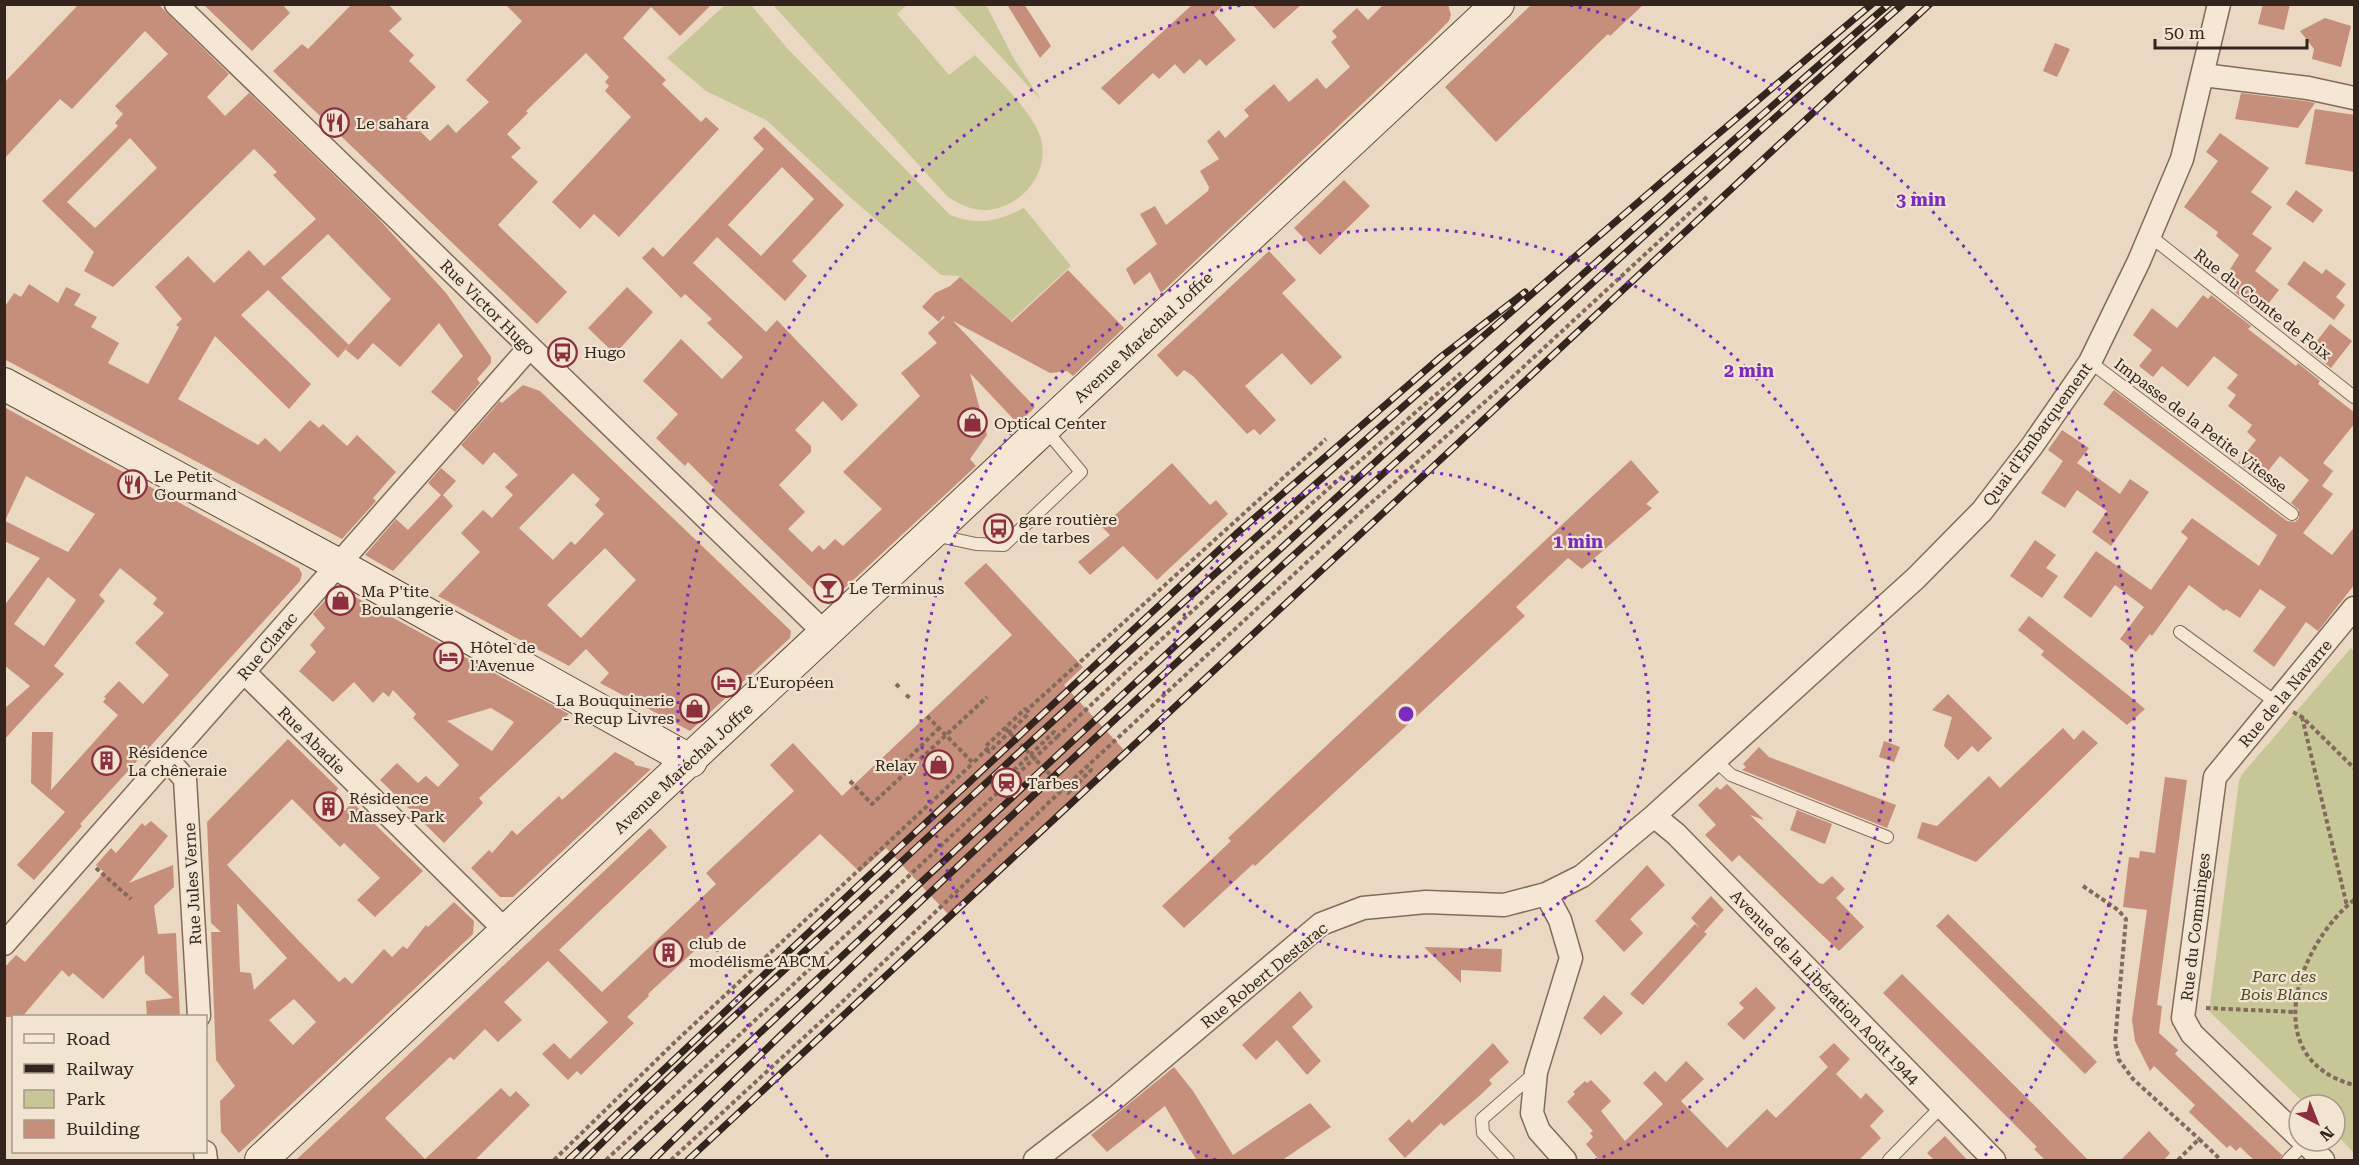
<svg xmlns="http://www.w3.org/2000/svg" width="2359" height="1165" font-family="'Roboto Serif',serif">
  <style>
    .green { fill: #c7c697 }
    .building { fill: #c68f7b; fill-rule: evenodd }
    .lines { fill: none; stroke-linecap: round; stroke-linejoin: round }
    .service-casing { stroke: #836a5b; stroke-width: 14 }
    .minor-casing { stroke: #836a5b; stroke-width: 25 }
    .secondary-casing { stroke: #644c3e; stroke-width: 34 }
    .path { stroke: #836a5b; stroke-width: 4; stroke-dasharray: 4.5 3; stroke-linecap: butt }
    .service { stroke: #f6e7d4; stroke-width: 12 }
    .minor { stroke: #f6e7d4; stroke-width: 22 }
    .secondary { stroke: #f6e7d4; stroke-width: 32 }
    .rail-casing { stroke: #33251e; stroke-width: 7 }
    .rail { stroke: #f2e4d1; stroke-width: 4.5; stroke-dasharray: 14; stroke-linecap: butt }
    .ring { fill: none; stroke: #7b2cbf; stroke-width: 3; stroke-dasharray: 3 6 }
    .labels { text-anchor: middle; stroke-width: 4.5; stroke-linejoin: round; paint-order: stroke }
    .poi-label { font-size: 16px; fill: #33251e; stroke: #f2e4d1; text-anchor: start }
    .street-label { font-size: 16px; fill: #33251e; stroke: #f2e4d1 }
    .park-label { font-size: 16px; font-style: italic; fill: #4a4e26; stroke: #f2e4d1 }
    .centre { fill: #7b2cbf; stroke: #f2e4d1; stroke-width: 3 }
    .ring-label { font-size: 18px; text-anchor: middle; font-weight: bold; fill: #7b2cbf; stroke: #f2e4d1; stroke-width: 4.5; stroke-linejoin: round; paint-order: stroke }
  </style>
  <rect width="100%" height="100%" fill="#ead8c2"/>
  <path class="green" d="M725 5H751L787 48 950 215C977 226 998 221 1024 208L1071 266 1011 321 959 276 941 275 852 199 766 120 706 91 667 58Z
    M773 5H907L897 14 949 75 975 55C995 77 1033 111 1041 139 1050 173 1021 208 987 210 972 211 960 204 948 197Z
    M953 5H986L1014 59 1041 100Z
    M2351 648 2354 652V1153L2335 1133V1105H2306L2209 1011 2239 781 2243 773Z"/>
  <path class="building" d="M79 4H158L229 74 207 97 225 116 249 93 377 217 446 293 491 357V363L477 379 480 383 455 412 431 392 463 356 439 323 400 367 373 343 358 360 345 349 391 299 328 234 281 278 349 345 338 358 268 290 241 315 311 384 289 409 215 336 178 399 258 445 265 438 280 452 310 420 319 428 323 424 347 446 357 435 396 472 373 498 376 501 342 539 4 359V308L14 293 21 297 29 284 58 303 66 287 81 294 74 305 97 317 91 327 119 343 108 363 148 384 179 327 176 325 182 319 155 287 188 256 214 283 249 250 264 266 316 219 273 175 277 172 254 149 113 287 84 271 94 252 42 201 118 126 115 123 123 114 115 106 168 54 145 31 72 109 60 99 4 159V83ZM130 138 157 168 95 228 67 202Z
    M203 4H282L290 13 252 51Z
    M352 4H388L402 19 389 31 414 55 409 61 436 87 406 117 430 141 448 124 456 133 489 102 466 80 522 21 505 4H712L680 36 651 7 623 38 666 80 662 84 701 122 706 117 719 129 619 237 594 214 580 229 552 202 631 117 605 91 609 86 605 82 609 77 586 53 526 111 528 113 507 134 521 148 511 157 538 182 498 225 567 292 537 324 273 71 302 44 308 49Z
    M1010 4H1024L1051 46 1040 58 1008 6Z
    M1193 4H1224L1214 14 1236 40 1206 66 1200 59 1184 74 1175 64 1159 79 1153 73 1119 105 1101 88Z
    M1252 4H1302L1274 29Z
    M1384 4H1448L1451 15 1449 21 1431 39 1161 293 1150 272 1134 285 1126 269 1157 244 1140 214 1155 206 1166 225 1208 191 1209 187 1200 171 1219 159 1207 141 1219 130 1225 138 1249 116 1244 110 1274 84 1289 102 1317 78 1326 89 1350 67 1331 42 1337 37 1332 31 1357 8 1368 20Z
    M1532 4H1644L1610 36 1608 34 1496 142 1445 87Z
    M2263 4H2290L2284 30 2258 24Z
    M2325 18 2351 26 2341 67 2312 59 2314 49 2300 31Z
    M2055 43 2070 49 2057 77 2043 71Z
    M2241 93 2306 101 2315 103 2298 128 2235 119Z
    M2315 109 2355 115V172L2305 164Z
    M764 127 844 205 792 261 807 276 785 301 717 237 693 263 766 332 777 320 858 405 842 421 823 401 795 430 811 446V452L779 485 805 512 788 529 812 552 819 545 824 550 835 539 843 546 882 509 843 472 920 396 901 373 937 343 928 333 945 317 943 316 939 322 922 307 935 293 950 286 960 277 1012 322 1068 270 1124 328 1073 376 1067 371 1050 373 953 321 1035 407 1018 424 970 373 987 435 970 459 976 466 835 597 825 601 711 491 714 488 688 462 685 466 656 438 678 414 643 381 681 339 722 379 743 357 707 323 712 319 685 294 681 298 642 258 653 247 663 257 764 149 753 138ZM782 167 814 199 761 256 728 225Z
    M2220 133 2269 168 2251 192 2272 207 2252 234 2272 248 2255 271 2279 290 2261 313 2222 282 2239 255 2216 236 2218 232 2184 207 2218 161 2206 152Z
    M1344 180 1370 206 1320 255 1294 228Z
    M2296 190 2323 210 2313 223 2286 204Z
    M1269 251 1296 280 1282 293 1342 357 1311 385 1282 353 1245 386 1276 420 1260 435 1254 429 1247 434 1193 376 1184 370 1177 377 1157 355Z
    M2304 261 2322 274 2326 269 2346 284 2336 297 2345 305 2334 320 2287 284Z
    M627 287 653 312 615 354 588 328Z
    M2203 295 2208 299 2211 295 2251 326 2248 329 2296 366 2298 363 2320 381 2318 384 2355 413V423L2323 463 2333 471 2322 486 2333 494 2303 533 2332 555 2355 526V584L2318 631 2306 622 2274 667 2253 651 2286 607 2260 589 2240 618 2226 609 2224 611 2189 585 2152 636 2150 634 2136 652 2120 639 2144 607 2115 585 2091 618 2063 597 2096 551 2151 590 2188 538 2181 532 2192 518 2259 566 2277 535 2103 404 2114 390 2287 521 2295 522 2299 518V510L2291 503 2309 480 2280 456 2261 480 2238 463 2256 440 2247 432 2252 425 2228 406 2236 395 2227 388 2238 375 2214 356 2188 387 2162 366 2153 377 2139 366 2152 350 2133 335 2152 308 2177 328Z
    M2330 324 2352 341 2331 368 2309 351Z
    M523 385 540 391 791 631 790 638 690 731 600 683 609 673 586 649 569 666 438 596 480 552 461 533 483 510 492 518 513 495 505 487 518 475 494 452 483 465 461 445 500 401 502 403ZM573 473 600 499 595 505 604 514 575 545 571 541 553 560 519 528ZM605 548 636 580 581 638 547 605Z
    M4 407 299 568 302 574 300 581 80 824 82 826 34 880 17 865 65 812 31 783 32 732H53L51 790 118 715 103 702 106 698 104 697 119 681 143 704 169 675 135 643 164 613 153 604 157 598 120 568 99 595 105 601 54 666 64 674 4 740V709L30 686 4 665V606L40 558 4 541ZM26 476 95 514 68 552 5 521ZM48 577 76 600 44 646 14 624Z
    M2062 430 2089 448 2077 463 2120 494 2130 479 2149 492 2111 546 2092 532 2107 511 2077 490 2065 508 2041 493 2063 461 2048 450Z
    M1631 460 1659 492 1646 504 1652 508 1582 569 1568 558 1516 607 1525 616 1255 866 1253 864 1184 928 1162 906 1231 841 1228 838Z
    M1172 463 1210 505 1216 500 1228 514 1157 580 1123 546 1090 575 1078 562 1110 535 1102 527Z
    M441 468 456 481 443 495 453 506 393 571 365 555 396 519 408 530 441 495 428 483Z
    M2035 540 2056 555 2046 568 2058 576 2042 598 2010 576Z
    M986 563 1083 667 1064 685 1124 750 948 914 886 848 860 872 820 834 648 994 649 996 627 1017 634 1023 581 1075 577 1071 568 1080 542 1054 554 1043 570 1059 608 1022 548 961 504 1002 522 1020 498 1042 485 1029 454 1060 450 1057 385 1118 425 1159 501 1088 510 1097 516 1091 530 1105 474 1161H295L650 828 667 847 559 950 602 992 716 884 706 873 794 791 770 765 793 743 842 796 1012 635 964 583Z
    M337 587 569 714 479 798 483 803 444 843 380 780 397 763 418 783 426 776 438 787 459 765 413 718 416 714 393 690 389 697 383 692 373 703 354 682 333 702 299 671 316 652 310 645 325 628 313 614ZM491 708 514 722 492 751 447 721Z
    M2029 616 2123 691 2145 709 2127 725 2041 655 2044 651 2018 630Z
    M1948 694 1992 738 1978 752 1972 746 1958 760 1944 746 1952 717 1932 710Z
    M2063 728 2074 740 2083 730 2098 743 1976 862 1917 838 1922 822 1937 826 1989 776 2000 788Z
    M288 739 338 788 331 802 345 811 352 802 423 871 375 917 357 900 380 878 344 843 340 847 292 799 227 865 298 940 339 982 345 977 352 984 384 949 392 957 403 946 407 949 426 925 428 927 454 902 474 921 473 934 239 1153 221 1132 220 1101 235 1086 216 1060 211 932H221L211 923 207 822ZM237 903 287 958 254 990 251 973 240 972ZM294 999 316 1022 293 1045 269 1020Z
    M1884 741 1900 747 1894 762 1879 757Z
    M1759 747 1769 757 1896 805 1887 828 1742 770 1746 767 1743 764Z
    M615 752 634 762 635 765 651 769 513 897H500L471 868 489 850 492 853 512 830 517 835 559 796 562 800Z
    M2165 777 2187 780 2157 1005 2162 1006 2159 1033 2178 1050 2175 1054 2282 1155 2280 1161H2255L2240 1147 2236 1151 2230 1145 2227 1148 2189 1112 2195 1105 2154 1066 2150 1071 2135 1041 2132 1020 2147 910 2123 907 2129 857 2139 858 2140 851 2155 853Z
    M1727 784 1764 820 1750 815 1819 883 1823 884 1832 876 1845 889 1836 898 1864 927 1839 951 1739 855 1732 862 1705 835 1716 825 1698 805 1717 787 1720 790Z
    M1797 810 1832 824 1825 844 1790 830Z
    M151 821 168 836 129 883 173 865 174 887 154 906 158 934 176 933 180 1017H147L146 1001 173 998 145 973 144 955 103 999 73 973 69 977 62 970 22 1017H4V968L16 955 25 962 104 872 96 865 111 848 116 853 142 823 145 826Z
    M1647 865 1665 885 1630 919 1643 933 1624 952 1595 921Z
    M1711 896 1724 910 1704 932 1707 934 1643 1005 1630 994 1695 924 1700 928 1691 918Z
    M1948 914 2097 1062 2085 1074 1936 926Z
    M1424 947 1502 949 1501 972 1461 970V983Z
    M1902 974 2039 1110 2089 1161H2046L2034 1149 2037 1147 1883 993Z
    M1756 987 1776 1008 1744 1040 1727 1024 1744 1008 1739 1003Z
    M1300 991 1313 1007 1292 1027 1321 1061 1307 1075 1277 1040 1256 1060 1242 1045Z
    M1604 995 1623 1013 1601 1035 1583 1018Z
    M1493 1043 1509 1062 1489 1080 1492 1084 1477 1098 1444 1126 1441 1123 1405 1158 1388 1139 1409 1119 1412 1123Z
    M1834 1043 1850 1059 1836 1074 1861 1099 1866 1093 1884 1111 1870 1126 1881 1138 1858 1161H1600L1586 1144 1593 1137 1590 1133 1593 1131 1567 1102 1575 1094 1573 1092 1585 1081 1587 1083 1591 1080 1611 1101 1601 1111 1625 1141 1663 1104 1643 1083 1655 1071 1666 1082 1686 1061 1704 1079 1681 1101 1727 1148 1767 1109 1776 1118 1828 1067 1819 1057Z
    M1174 1067 1193 1091 1233 1155 1310 1103 1331 1127 1281 1161H1197L1165 1106 1107 1152 1091 1135Z
    M2149 1131 2170 1153 2163 1161H2120Z
    M1945 1136 1968 1161H1935L1927 1153Z"/>
  <g class="lines">
    <defs>
      <path id="service" d="M2150 236 2354 397
        M2090 362 2292 514
        M934 535 976 544 1004 545 1081 472 1045 429
        M2180 632 2277 703
        M1715 760 1731 775 1887 837
        M1508 1160 1483 1133 1482 1119 1535 1073
        M1889 1160 1942 1106
        M2288 1160 2305 1143"/>
      <path id="minor" d="M176 4 826 634
        M2203 75 2308 88 2354 98
        M245 673 507 932
        M167 759 185 779 199 1016
        M1654 816 1676 834 1994 1160
        M1546 894 1560 920 1571 958 1536 1072 1532 1113 1539 1131 1565 1160
        M4 944 529 348
        M2299 1137 2192 1034 2183 1018 2215 777 2354 608
        M2303 1141 2323 1160
        M205 1152 206 1160
        M1035 1160 1114 1099 1321 924 1363 908 1426 902 1504 905 1546 894 1582 876 1654 816 1916 578 1982 511 2032 446 2090 362 2139 261 2182 159 2219 4"/>
      <path id="secondary" d="M4 384 337 564 691 761
        M261 1160 1498 4"/>
    </defs>
    <use href="#service" class="service-casing"/>
    <use href="#minor" class="minor-casing"/>
    <use href="#secondary" class="secondary-casing"/>
    <path class="path" d="M896 684 901 689
      M906 695 910 698
      M2293 712 2302 717 2354 768
      M927 716 973 763 987 749 985 747 1025 709 1027 710
      M2302 717 2347 906
      M1005 728 1068 793 1091 770 1087 766
      M987 749 989 752 1029 713 1027 710 1326 439
      M906 773 900 767 939 728
      M850 781 872 804 987 697
      M1011 781 1007 777 1054 732 1058 736C1190 611 1324 491 1461 373
      M96 868 131 899
      M2083 886 2118 910 2126 919 2115 1042 2119 1060 2133 1079 2199 1139
      M2354 900C2297 946 2257 1059 2354 1085
      M2206 1008 2295 1012
      M554 1160 675 1042 973 763
      M606 1160 1058 736
      M671 1160 840 1004 1066 786 1361 512 1506 383 1708 196
      M2178 1160 2199 1139 2221 1160"/>
    <use href="#service" class="service"/>
    <use href="#minor" class="minor"/>
    <use href="#secondary" class="secondary"/>
    <defs>
      <path id="rail" d="M568 1160 860 884 1236 534 1442 356 1525 292
        M585 1160C691 1053 804 953 914 850 1225 559 1545 278 1872 4
        M624 1160C1041 770 1457 378 1889 4
        M653 1160C908 908 1173 664 1439 423 1593 283 1746 141 1903 4
        M688 1160 1930 4"/>
    </defs>
    <use href="#rail" class="rail-casing"/>
    <use href="#rail" class="rail"/>
  </g>
  <g class="ring">
    <circle cx="1406" cy="714" r="243"/>
    <path d="M1216 1160A485 485 0 1 1 1596 1160"/>
    <path d="M828 1157A728 728 0 0 1 1242 5M1570 5A728 728 0 0 1 1984 1157"/>
  </g>
  <defs>
    <symbol id="restaurant-ring" viewBox="-11 -11 22 22"><circle r="9.5" fill="#f2e4d1" stroke="#8d2f3e" stroke-width="1.5"/><path d="M-5-6h1v4h1v-4h1v4h1v-4h1v5L-1.5 .5V6h-2V.5L-5-1ZM5-6V6H3V1.5H1.5Q1.5-4 5-6Z" fill="#8d2f3e"/></symbol>
    <symbol id="bus-ring" viewBox="-11 -11 22 22"><circle r="9.5" fill="#f2e4d1" stroke="#8d2f3e" stroke-width="1.5"/><path d="M-5-6H5V4H4V6H2V4H-2V6H-4V4H-5ZM-3.5-4V0h7V-4ZM-3.5 1.2v1.5H-2V1.2ZM2 1.2v1.5H3.5V1.2Z" fill="#8d2f3e"/></symbol>
    <symbol id="shop-ring" viewBox="-11 -11 22 22"><circle r="9.5" fill="#f2e4d1" stroke="#8d2f3e" stroke-width="1.5"/><path d="M-5-2.5h2.3a2.7 3.5 0 0 1 5.4 0H5L5.5 6h-11ZM-1.5-2.5h3a1.5 2.3 0 0 0-3 0Z" fill="#8d2f3e"/></symbol>
    <symbol id="bar-ring" viewBox="-11 -11 22 22"><circle r="9.5" fill="#f2e4d1" stroke="#8d2f3e" stroke-width="1.5"/><path d="M-6-5H6L.8 .8V4.5H3.5V6h-7V4.5H-.8V.8Z" fill="#8d2f3e"/></symbol>
    <symbol id="hotel-ring" viewBox="-11 -11 22 22"><circle r="9.5" fill="#f2e4d1" stroke="#8d2f3e" stroke-width="1.5"/><path d="M-6-4.5h1.5V1H6V5H4.5V3h-9V5H-6ZM-4 0a1.8 1.8 0 1 1 3.6 0ZM.5 0V-2.5h3Q6-2.5 6 0Z" fill="#8d2f3e"/></symbol>
    <symbol id="building-ring" viewBox="-11 -11 22 22"><circle r="9.5" fill="#f2e4d1" stroke="#8d2f3e" stroke-width="1.5"/><path d="M-4-6H4V6H1V3H-1V6H-4ZM-2.5-4.3h1.7v1.8h-1.7ZM.8-4.3h1.7v1.8H.8ZM-2.5-1h1.7V.8h-1.7ZM.8-1h1.7V.8H.8Z" fill="#8d2f3e"/></symbol>
    <symbol id="station-ring" viewBox="-11 -11 22 22"><circle r="9.5" fill="#f2e4d1" stroke="#8d2f3e" stroke-width="1.5"/><path d="M-3-6H3Q5-6 5-4V2Q5 4 3 4L4.5 6H3L1.5 4h-3L-3 6H-4.5L-3 4Q-5 4-5 2V-4Q-5-6-3-6ZM-3.5-4v3h7v-3ZM-3.5 1v1.5H-2V1ZM2 1v1.5H3.5V1Z" fill="#8d2f3e"/></symbol>
  </defs>
  <g fill-rule="evenodd">
    <use href="#restaurant-ring" x="318" y="106" width="33" height="33"/>
    <use href="#bus-ring" x="546" y="336" width="33" height="33"/>
    <use href="#shop-ring" x="956" y="406" width="33" height="33"/>
    <use href="#restaurant-ring" x="116" y="468" width="33" height="33"/>
    <use href="#bus-ring" x="982" y="512" width="33" height="33"/>
    <use href="#bar-ring" x="812" y="572" width="33" height="33"/>
    <use href="#shop-ring" x="324" y="584" width="33" height="33"/>
    <use href="#hotel-ring" x="432" y="640" width="33" height="33"/>
    <use href="#hotel-ring" x="710" y="666" width="33" height="33"/>
    <use href="#shop-ring" x="678" y="692" width="33" height="33"/>
    <use href="#building-ring" x="90" y="744" width="33" height="33"/>
    <use href="#shop-ring" x="922" y="748" width="33" height="33"/>
    <use href="#station-ring" x="990" y="766" width="33" height="33"/>
    <use href="#building-ring" x="312" y="790" width="33" height="33"/>
    <use href="#building-ring" x="652" y="936" width="33" height="33"/>
  </g>
  <g class="labels">
    <g class="poi-label">
      <text x="356" y="129">Le sahara</text>
      <text x="584" y="358">Hugo</text>
      <text x="994" y="429">Optical Center</text>
      <text x="154" y="482">Le Petit<tspan x="154" dy="18">Gourmand</tspan></text>
      <text x="1019" y="525">gare routière<tspan x="1019" dy="18">de tarbes</tspan></text>
      <text x="849" y="594">Le Terminus</text>
      <text x="361" y="597">Ma P'tite<tspan x="361" dy="18">Boulangerie</tspan></text>
      <text x="470" y="653">Hôtel de<tspan x="470" dy="18">l'Avenue</tspan></text>
      <text x="747" y="688">L'Européen</text>
      <text x="674" y="706" text-anchor="end">La Bouquinerie<tspan x="674" dy="18">- Recup Livres</tspan></text>
      <text x="128" y="758">Résidence<tspan x="128" dy="18">La chêneraie</tspan></text>
      <text x="917" y="771" text-anchor="end">Relay</text>
      <text x="1027" y="789">Tarbes</text>
      <text x="349" y="804">Résidence<tspan x="349" dy="18">Massey Park</tspan></text>
      <text x="689" y="949">club de<tspan x="689" dy="18">modélisme ABCM</tspan></text>
    </g>
    <g class="street-label">
      <text transform="translate(2263 304) rotate(38)" y="6">Rue du Comte de Foix</text>
      <text transform="translate(488 307) rotate(45)" y="6">Rue Victor Hugo</text>
      <text transform="translate(1143 337) rotate(-43)" y="6">Avenue Maréchal Joffre</text>
      <text transform="translate(2201 425) rotate(37)" y="6">Impasse de la Petite Vitesse</text>
      <text transform="translate(2037 434) rotate(-54)" y="6">Quai d'Embarquement</text>
      <text transform="translate(267 646) rotate(-50)" y="6">Rue Clarac</text>
      <text transform="translate(2285 693) rotate(-50)" y="6">Rue de la Navarre</text>
      <text transform="translate(312 740) rotate(45)" y="6">Rue Abadie</text>
      <text transform="translate(683 768) rotate(-43)" y="6">Avenue Maréchal Joffre</text>
      <text transform="translate(192 884) rotate(-93)" y="6">Rue Jules Verne</text>
      <text transform="translate(2195 927) rotate(-83)" y="6">Rue du Comminges</text>
      <text transform="translate(1264 975) rotate(-39)" y="6">Rue Robert Destarac</text>
      <text transform="translate(1825 987) rotate(46)" y="6">Avenue de la Libération Août 1944</text>
    </g>
    <g class="park-label">
      <text x="2284" y="982">Parc des<tspan x="2284" dy="18">Bois Blancs</tspan></text>
    </g>
  </g>
  <circle cx="1406" cy="714" r="9" class="centre"/>
  <g class="ring-label">
    <text x="1921" y="206">3 min</text>
    <text x="1749" y="377">2 min</text>
    <text x="1578" y="548">1 min</text>
  </g>
  <rect width="2359" height="1165" fill="none" stroke="#33251e" stroke-width="12"/>
  <rect x="12" y="1015" width="195" height="138" fill="#f2e4d1" stroke="#a69889" stroke-width="1.5"/>
  <rect x="24" y="1034" width="30" height="9" fill="#f6e7d4" stroke="#a69889" stroke-width="1.5"/>
  <text x="66" y="1045" font-size="18" fill="#33251e">Road</text>
  <rect x="24" y="1064" width="30" height="9" fill="#33251e" stroke="#a69889" stroke-width="1.5"/>
  <text x="66" y="1075" font-size="18" fill="#33251e">Railway</text>
  <rect x="24" y="1090" width="30" height="18" fill="#c7c697" stroke="#a69889" stroke-width="1.5"/>
  <text x="66" y="1105" font-size="18" fill="#33251e">Park</text>
  <rect x="24" y="1120" width="30" height="18" fill="#c68f7b" stroke="#a69889" stroke-width="1.5"/>
  <text x="66" y="1135" font-size="18" fill="#33251e">Building</text>
  <g transform="translate(2317 1123) rotate(138)"><circle r="28" fill="#f2e4d1" stroke="#a69889" stroke-width="1.5"/>
  <path d="M0-4.5L10 22L0 15L-10 22Z" fill="#8d2f3e"/>
  <text y="-9" font-size="16" font-weight="bold" text-anchor="middle" fill="#33251e">N</text>
  </g>
  <path d="M2155 39v9h152v-9" fill="none" stroke="#33251e" stroke-width="3"/>
  <text x="2164" y="39" font-size="18" fill="#33251e" stroke="#f2e4d1" stroke-width="4.5" paint-order="stroke">50 m</text>
</svg>
